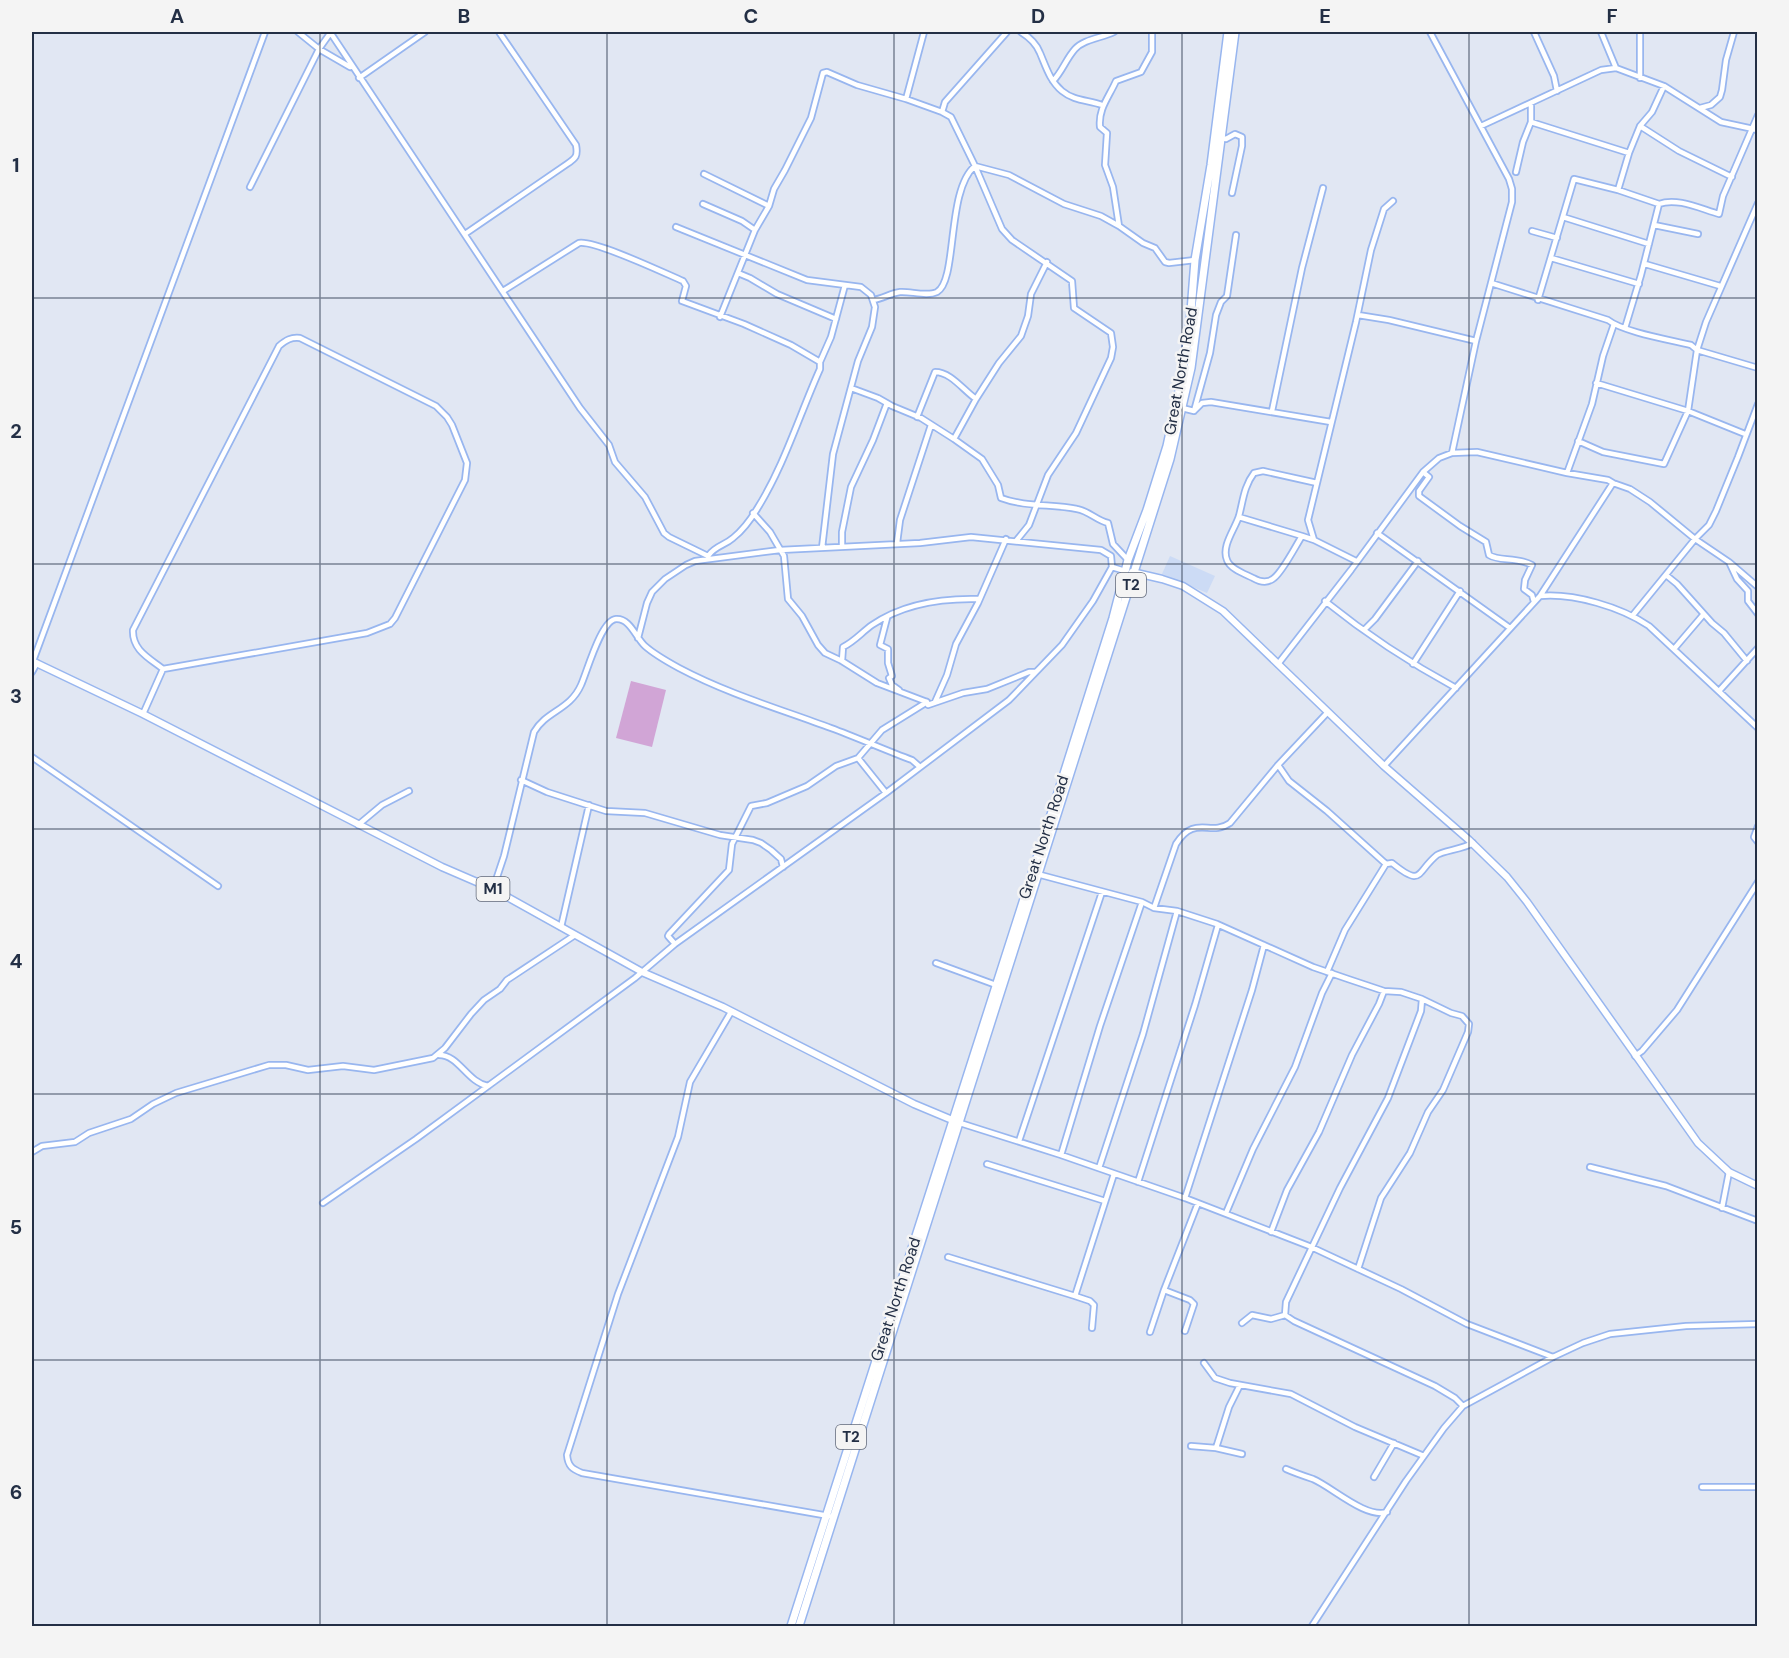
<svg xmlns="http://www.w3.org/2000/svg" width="1789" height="1658" font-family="'DM Sans',sans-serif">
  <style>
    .built { fill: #ccdbf5 }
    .green { fill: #d1a5d6 }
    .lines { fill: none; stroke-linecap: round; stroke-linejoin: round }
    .minor-casing { stroke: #98b6ef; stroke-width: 8 }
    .major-casing { stroke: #98b6ef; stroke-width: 9 }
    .highway-casing { stroke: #98b6ef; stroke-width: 10 }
    .minor { stroke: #fff; stroke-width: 4.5 }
    .major { stroke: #fff; stroke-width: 6 }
    .highway { stroke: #fff; stroke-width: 7 }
    .grid { fill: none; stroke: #232f45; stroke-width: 1.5; stroke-opacity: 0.55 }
    .labels { text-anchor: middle; stroke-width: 5; stroke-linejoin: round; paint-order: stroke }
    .shield { fill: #f4f4f4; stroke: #626a7a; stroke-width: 1.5 }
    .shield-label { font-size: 15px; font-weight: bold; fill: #232f45 }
    .street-label { font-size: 16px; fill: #232f45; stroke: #f4f4f4 }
    .neatline { fill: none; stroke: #232f45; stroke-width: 2 }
    .grid-label { font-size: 20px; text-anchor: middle; font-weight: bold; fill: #232f45 }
  </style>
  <rect width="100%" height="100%" fill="#e1e7f3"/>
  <path class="built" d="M1170 556 1215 576 1207 593 1162 574Z"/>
  <path class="green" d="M631 681 666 690 652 747 616 738Z"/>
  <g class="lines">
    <defs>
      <path id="minor" d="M298 32 319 49 350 67
        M330 32 580 408 609 445 615 462 645 497 664 533 669 537 708 556V559
        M1021 32C1029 37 1037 45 1040 53 1046 67 1050 81 1062 91 1074 101 1088 100 1102 105
        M1430 32 1509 179 1512 189V202L1476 341 1452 453
        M1534 32 1554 76 1557 91
        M1601 32 1616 68
        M359 78 425 32
        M1640 78V32
        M1053 81C1062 72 1066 59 1075 49 1084 39 1102 38 1114 32
        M906 99 924 32
        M1700 108 1711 105 1720 97 1722 90 1726 60 1734 32
        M942 112 945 102 1007 32
        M1531 122 1629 153
        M1481 126 1601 70 1616 68 1664 86 1721 122 1758 130
        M1640 126 1679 151 1732 177
        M1221 138 1226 139 1235 134 1242 137V146L1232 193
        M1516 172 1523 142 1531 122V103
        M704 174 769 206
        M250 187 319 49 331 32
        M1618 190 1629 153 1640 126 1652 112 1664 86
        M703 204 742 221 755 230
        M1563 217 1649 244
        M1654 225 1698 234
        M1119 226 1113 187 1105 165 1107 133 1100 127C1098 109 1109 97 1116 81L1141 72 1152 52V32
        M676 227 807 280 861 287 871 295 875 307 872 327 858 361 833 454 822 548
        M1532 231 1557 238
        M465 234 567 164C576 158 578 156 576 145L499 32
        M1551 258 1639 284
        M1645 264 1720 286
        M738 273 750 278 777 294 836 319
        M1491 283 1608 320C1623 332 1671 340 1691 345L1697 350 1758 368
        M503 291 579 243C595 240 664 273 683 281L686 286 682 301 744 324 791 345 820 362V369C799 416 784 466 757 509 751 519 743 530 733 538 724 546 716 545 708 556
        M873 300C882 299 891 293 900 292 910 291 927 297 937 292 958 280 946 190 975 166L1009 175 1064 204 1101 216 1119 226 1143 243 1155 248 1165 262 1169 263 1195 260
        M1538 300 1574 179 1618 190 1659 204C1677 197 1701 209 1719 214L1723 196 1758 115
        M1358 315 1389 320 1476 341
        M720 317 755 230 769 206 774 189 785 170 811 118 823 73 827 72 857 85 906 99 942 112 951 117 975 166 1002 229 1012 240 1072 281 1074 308 1111 333 1113 347 1111 358 1076 433 1048 475 1029 525 1016 541
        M1625 328 1641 275 1659 204
        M820 362 831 337 845 285
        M1596 383 1688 411 1745 434
        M851 388 878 398 892 406 921 418 954 439 982 459 998 485 1001 498C1025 507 1052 504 1077 509 1089 511 1096 520 1108 523L1113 544 1128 560
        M1182 408 1194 411 1202 403 1211 402 1331 422
        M1194 411 1210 353 1216 315 1221 302 1227 296 1236 235
        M1272 411 1302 268 1323 188
        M917 417 935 372C951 372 963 390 976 399
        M954 439 976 399 999 363 1021 336 1028 316 1031 294 1047 262
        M1578 441 1603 452 1664 464 1688 411 1697 350 1706 322 1758 203
        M1423 472 1429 477 1419 491V496L1460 526 1486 542 1489 555C1500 562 1515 556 1532 565L1525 580 1524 589 1532 595 1534 602
        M1567 473 1592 404 1603 356 1614 324
        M753 513 770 532 784 556 788 599 802 616 818 645 825 653 842 661 877 683 927 702
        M1239 517 1302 536
        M1377 533 1510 628
        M1314 540 1302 536C1295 547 1283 571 1274 578 1267 584 1260 582 1253 578 1245 574 1230 569 1227 560 1221 546 1235 529 1239 516 1243 501 1244 486 1254 473L1263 471 1317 483
        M897 543 900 520 931 425
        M842 547V532L851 487 873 440 887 403
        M1356 561 1314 540 1308 520 1356 322 1371 250 1384 209 1393 201
        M1730 564 1737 579 1748 591V601L1758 614
        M1666 575 1677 584 1712 623 1724 633 1747 661
        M1540 596 1613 483
        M1325 601C1366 634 1410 663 1456 688
        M1633 615 1695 539 1709 525 1716 511 1738 457 1758 404
        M887 618 880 645 888 649V663L892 676 889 678 892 685 899 690
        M1364 630 1375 619 1418 561
        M638 638 647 603 652 592 665 579 686 565 695 561 780 550 920 543 971 537 1101 550 1111 556 1112 567
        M1674 649 1703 615
        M33 661 265 32
        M842 661 843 647C855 641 862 632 872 625 904 603 942 598 979 599
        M1278 664 1351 570 1423 472 1439 458 1452 453 1477 452 1567 473 1608 480 1613 483 1630 489 1650 502 1695 539 1729 562 1758 587
        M1413 664 1460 591
        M32 672 37 663
        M1719 691 1758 648
        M935 702 947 675 956 644 978 603 1006 539
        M143 714 163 669C149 658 132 650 133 630L279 346C286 340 291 337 300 338L436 406 447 417 452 425 467 463 465 480 395 618 390 624 367 633 163 669
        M32 757 218 886
        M858 758 886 793
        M1278 765 1289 781 1327 811 1386 864
        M1384 766 1540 596C1574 593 1621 607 1649 626L1758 728
        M521 780 547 792 606 811 645 813 720 835 753 840 761 843 771 850 781 859 783 867
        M358 825 382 805 409 791
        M1758 826 1754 837 1758 842
        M1037 874 1142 902 1154 908 1177 911 1217 924 1313 967 1348 979 1384 991 1401 992 1422 999 1421 1011 1388 1098 1340 1188 1286 1302 1285 1315 1294 1321 1435 1386 1455 1398 1463 1406
        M493 889 504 856 534 732C546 711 570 710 581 685 587 672 601 620 616 619 630 618 636 638 645 646 654 654 668 662 679 668 728 694 780 709 831 728 858 738 885 750 912 760L920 767
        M1154 908 1176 844C1195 814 1210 837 1230 823L1278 765 1327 713
        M561 927 589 805
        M675 944 668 936 669 934 729 870 732 844 751 806 767 803 807 786 836 766 858 758 882 730 927 702 928 705 963 693 987 689 1029 672H1035
        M936 963 996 985
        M1327 972 1345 930 1386 864 1392 863C1423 888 1416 872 1437 855 1442 851 1463 849 1473 843
        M731 1012 690 1082 678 1137 618 1294 567 1455C568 1466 572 1469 582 1473L829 1516
        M439 1055C459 1055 467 1082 488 1086
        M1635 1056 1642 1051 1677 1010 1758 882
        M960 1123 1061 1155 1185 1198 1309 1246 1401 1289 1467 1324 1553 1357
        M1019 1141 1102 892
        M32 1152 42 1146 75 1142 89 1133 131 1119 153 1104 176 1093 269 1065H286L308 1070 343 1066 374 1070 433 1058 445 1048 471 1014 484 1000 500 989 507 980 575 935
        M1061 1155 1100 1026 1142 902
        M987 1164 1105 1201
        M1590 1167 1666 1186 1758 1221
        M1099 1168 1143 1034 1177 911
        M1138 1182 1195 1005 1218 925
        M1185 1198 1252 990 1264 945
        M323 1203 416 1139 635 978 675 944 886 793 1009 700 1062 645 1093 601 1112 567 1125 571
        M1722 1208 1729 1172
        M1226 1213 1253 1149 1295 1067 1322 993 1332 973
        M1271 1232 1287 1190 1319 1132 1352 1055 1379 1004 1384 991
        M948 1257 1075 1296 1114 1174
        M1358 1269 1381 1198 1410 1153 1428 1112 1443 1090 1468 1032 1469 1024 1462 1016 1451 1013 1422 999
        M1164 1290 1190 1300 1194 1304 1185 1331
        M1075 1296 1090 1301 1094 1305 1092 1328
        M1242 1323 1252 1315 1271 1319 1285 1315
        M1150 1332 1164 1290 1198 1203
        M1204 1363 1215 1378 1230 1383 1291 1394 1355 1427 1424 1456
        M1191 1446 1216 1448 1242 1454
        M1216 1448 1229 1407 1240 1385
        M1286 1469C1295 1473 1304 1476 1313 1479 1332 1487 1366 1519 1387 1512
        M1374 1477 1394 1443
        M1702 1487H1758
        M1312 1626 1406 1481 1444 1428 1463 1406 1553 1357 1583 1343 1610 1334 1686 1326 1758 1324"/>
      <path id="major" d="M1132 572 1162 579 1183 586 1223 611 1384 766 1469 840 1507 877 1527 902 1698 1143 1729 1172 1758 1186
        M32 661 143 714 442 867 493 889 642 972 723 1007 914 1104 957 1122"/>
      <path id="highway" d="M791 1626 1056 799 1113 618 1128 560 1147 510 1167 446 1180 386 1190 324 1195 260 1211 165 1228 32
        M799 1626 1170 459 1191 368 1235 32"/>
    </defs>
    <use href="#minor" class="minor-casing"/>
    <use href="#major" class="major-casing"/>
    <use href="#highway" class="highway-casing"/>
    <use href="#minor" class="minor"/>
    <use href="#major" class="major"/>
    <use href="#highway" class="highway"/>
  </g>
  <path class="grid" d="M320 32V1626M607 32V1626M894 32V1626M1182 32V1626M1469 32V1626M32 298H1758M32 564H1758M32 829H1758M32 1094H1758M32 1360H1758"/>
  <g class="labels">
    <g class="shield">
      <rect x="1116" y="573" width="30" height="24" rx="4.5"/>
      <rect x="476.5" y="877" width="33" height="24" rx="4.5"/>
      <rect x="836" y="1425" width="30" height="24" rx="4.5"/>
    </g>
    <g class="shield-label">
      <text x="1131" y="590">T2</text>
      <text x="493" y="894">M1</text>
      <text x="851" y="1442">T2</text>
    </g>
    <g class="street-label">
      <text transform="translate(1180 371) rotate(-80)" y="6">Great North Road</text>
      <text transform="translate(1043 837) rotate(-72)" y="6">Great North Road</text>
      <text transform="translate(895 1299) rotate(-72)" y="6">Great North Road</text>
    </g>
  </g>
  <rect width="1789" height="1658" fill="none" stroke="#f4f4f4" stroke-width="66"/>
  <rect x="33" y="33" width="1723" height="1592" class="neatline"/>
  <g class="grid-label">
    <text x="177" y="23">A</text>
    <text x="464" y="23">B</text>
    <text x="751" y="23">C</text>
    <text x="1038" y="23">D</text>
    <text x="1325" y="23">E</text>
    <text x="1612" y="23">F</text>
    <text x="16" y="172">1</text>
    <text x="16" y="438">2</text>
    <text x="16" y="703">3</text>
    <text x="16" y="968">4</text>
    <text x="16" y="1234">5</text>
    <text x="16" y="1499">6</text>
  </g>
</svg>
